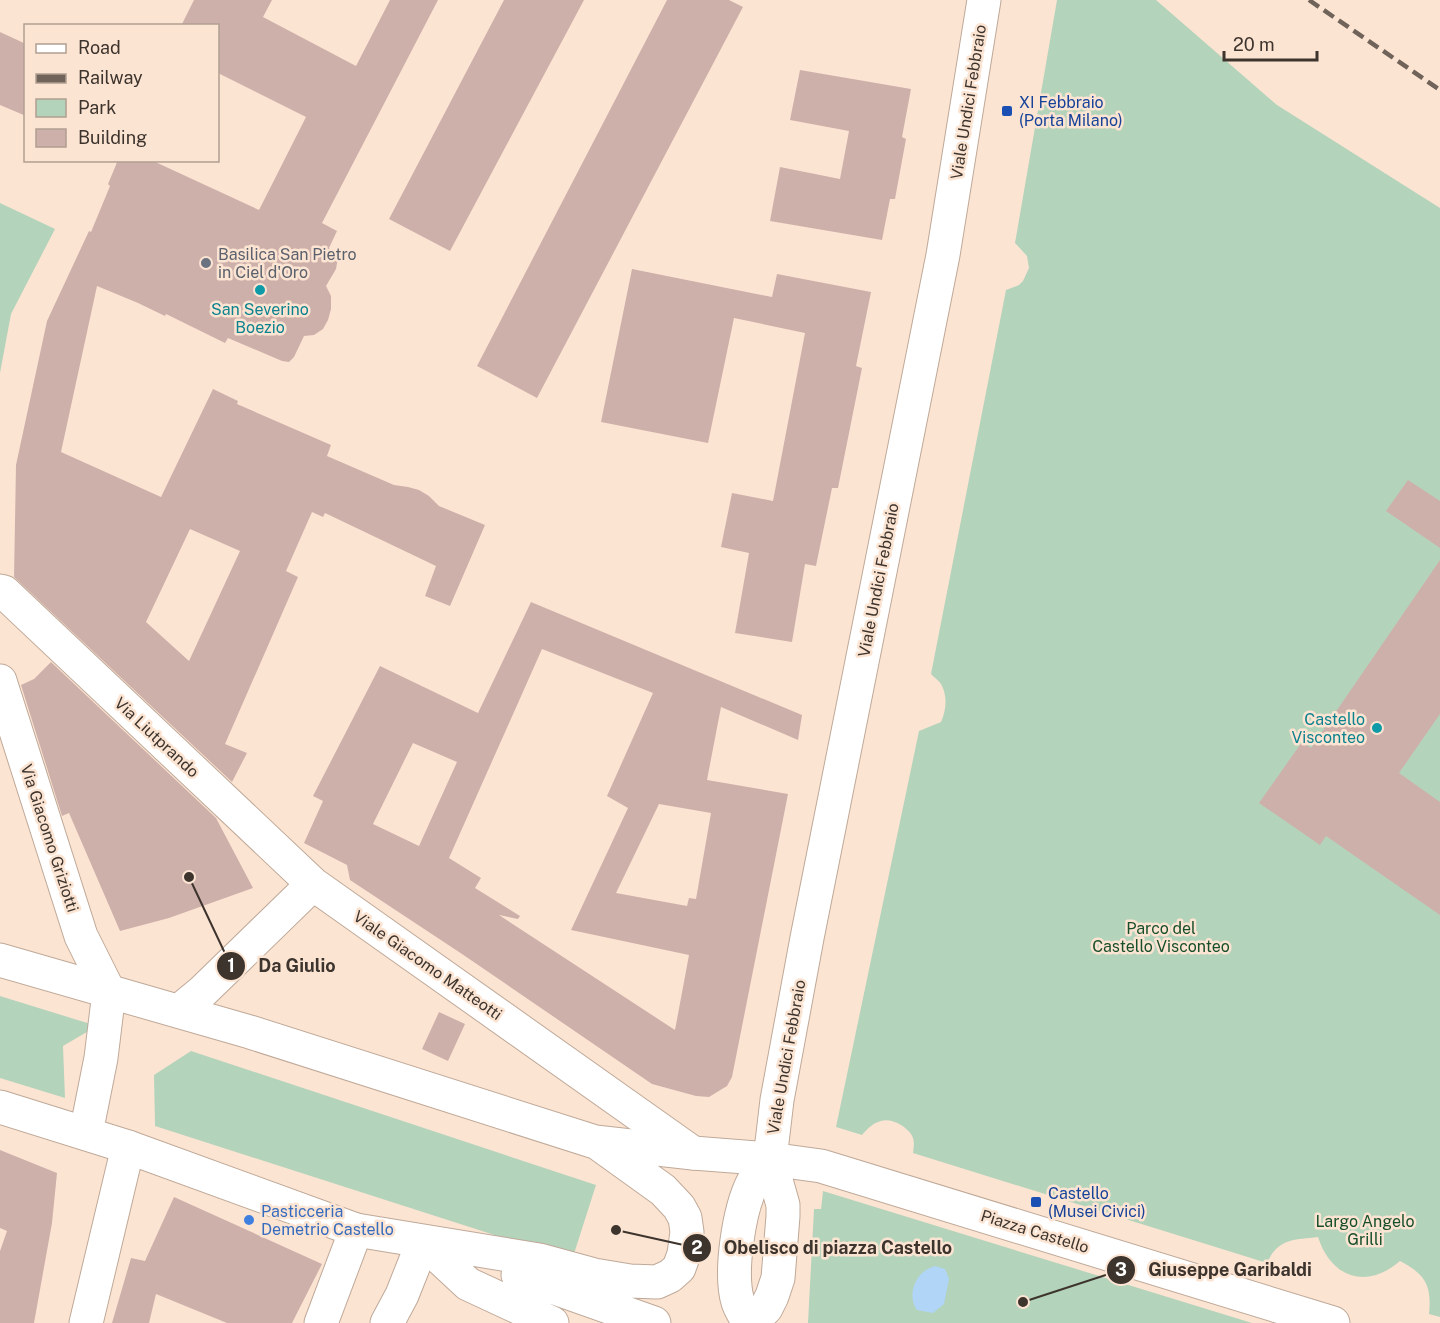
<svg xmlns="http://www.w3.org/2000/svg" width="1440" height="1323" font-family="'Public Sans',sans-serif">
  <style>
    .green { fill: #b4d3bb }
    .water { fill: #b0d5f7 }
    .building { fill: #ceb0aa; fill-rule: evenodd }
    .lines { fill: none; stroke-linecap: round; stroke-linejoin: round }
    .minor-casing { stroke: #bfa998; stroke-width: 35 }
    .tertiary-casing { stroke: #bfa998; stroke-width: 35 }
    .minor { stroke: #fff; stroke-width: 33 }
    .tertiary { stroke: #fff; stroke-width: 33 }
    .rail { stroke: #706359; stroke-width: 4.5; stroke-dasharray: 12 6; stroke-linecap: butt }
    .transit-dot { fill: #1a4fb4; stroke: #fce4d3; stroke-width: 2 }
    .worship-dot { fill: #6b7280; stroke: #fce4d3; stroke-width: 2 }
    .culture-dot { fill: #0f9aa8; stroke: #fce4d3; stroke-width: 2 }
    .shop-dot { fill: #3f7fe0; stroke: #fce4d3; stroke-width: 2 }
    .labels { text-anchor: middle; stroke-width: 5; stroke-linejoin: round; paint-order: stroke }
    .street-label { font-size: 16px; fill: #3d342d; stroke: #fce4d3 }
    .transit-label { font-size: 16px; fill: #164399; stroke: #fce4d3; text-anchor: start }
    .worship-label { font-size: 16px; fill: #5b616d; stroke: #fce4d3; text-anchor: start }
    .culture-label { font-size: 16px; fill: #0d838f; stroke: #fce4d3 }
    .park-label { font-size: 16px; fill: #164f2a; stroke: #fce4d3 }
    .shop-label { font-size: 16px; fill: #366cbe; stroke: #fce4d3; text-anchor: start }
    .leader { fill: none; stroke: #3d342d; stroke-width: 2 }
    .callout-dot { fill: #3d342d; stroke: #fce4d3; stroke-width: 2 }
    .mark-label { font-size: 18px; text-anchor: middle; font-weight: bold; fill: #fff }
    .callout-label { font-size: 18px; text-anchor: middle; font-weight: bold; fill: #3d342d; stroke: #fce4d3; stroke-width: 5; stroke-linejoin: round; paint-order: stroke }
  </style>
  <rect width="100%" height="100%" fill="#fce4d3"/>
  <path class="green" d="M1057 0H1156L1277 105 1440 208V1317L1429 1314C1432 1285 1425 1274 1400 1261 1367 1290 1331 1278 1318 1237 1294 1240 1278 1238 1267 1263L913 1153C914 1146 915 1140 911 1134 905 1126 892 1118 881 1121 873 1123 868 1128 862 1135L836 1127 919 731 941 722C946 711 948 696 941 684 939 681 934 677 931 674L1006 290 1019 285 1023 281 1029 268 1027 256 1015 243Z
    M0 203 55 229 11 314 0 373Z
    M0 996 97 1026 63 1046 65 1098 0 1078Z
    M191 1051 596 1185 572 1260 155 1126 154 1075Z
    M823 1191 1252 1323H808L814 1209H821Z"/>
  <path class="water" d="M935 1266 945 1269 949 1279 944 1304 933 1313 917 1310C908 1298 913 1278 926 1270 929 1268 932 1267 935 1266Z"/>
  <path class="building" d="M194 0H272L263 17 356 66 390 0H438L322 223 337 231 329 248 338 258 336 269 326 286 331 296V309L328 320 323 329 314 335 304 336 294 357 289 362 282 361 228 338 225 343 166 314 165 316 138 303 97 286 61 452 161 497 213 389 238 401 237 404 331 445 327 456 394 485 408 487 419 490 429 496 439 506 485 525 450 606 425 596 436 566 325 513 323 517 312 512 286 571 298 577 225 744 247 753 232 782 14 577 16 465 47 321 89 231 91 232 110 186 108 184 118 160H151L259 210 306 117 218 73V26H181ZM190 529 240 551 189 661 146 622Z
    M504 0H584L450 251 389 219Z
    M667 0H729L743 7 537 398 477 366Z
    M0 32 26 44V116L0 105Z
    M800 70 911 89 902 137 906 139 895 199H890L882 240 770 221 780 167 840 179 849 131 790 120Z
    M632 269 772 297 777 274 871 292 856 366 862 368 838 488H832L816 566 805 564 792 642 735 633 749 553 721 547 732 493 773 501 805 333 734 318 708 443 601 422Z
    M1408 480 1440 501V548L1386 511Z
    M1440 560V714L1399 773 1440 802V915L1326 836 1320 845 1259 803 1302 742 1311 748Z
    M531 602 802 715 798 740 721 707 707 780 788 794 732 1077 727 1086 709 1097 696 1096 652 1084 462 954 350 880 347 865 304 843 323 801 313 796 380 666 478 713ZM542 649 653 693 607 796 628 808 571 930 689 955 675 1030 499 915 518 919 520 916 475 888 481 878 449 858ZM413 743 457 762 419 846 373 824ZM659 804 711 813 696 899 689 898 687 906 616 893Z
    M51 662 216 818 253 888 169 918 120 931 69 813 62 816 21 685 34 679Z
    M439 1012 465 1024 448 1061 422 1049Z
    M0 1150 57 1173 52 1223 34 1323H0V1251L7 1231 0 1228Z
    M174 1197 322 1264 292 1323H227L156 1294 149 1323H112L131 1258 145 1261Z"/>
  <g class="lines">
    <defs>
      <path id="minor" d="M0 591 4 592 313 884 693 1153
        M0 681 81 936 109 992 101 1058 86 1133
        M179 1011 202 992 313 884
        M86 1323 128 1147
        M321 1323 356 1230
        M387 1323 402 1295 423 1242"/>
      <path id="tertiary" d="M0 960 250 1032 595 1142 693 1153 770 1159 821 1166 1333 1323
        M0 1107 128 1147 356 1230 539 1260 594 1275 630 1281 657 1282 670 1276 679 1268 684 1254 687 1232 685 1218 679 1207 663 1190 599 1144
        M423 1242 468 1284 552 1323
        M518 1275 654 1323
        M749 1323C745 1316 740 1309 738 1302 729 1273 739 1209 753 1182 758 1174 764 1167 770 1159
        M751 1323 766 1308 772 1296 778 1278 783 1216V1205L770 1159 777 1100 807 938 943 255 984 0"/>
    </defs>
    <use href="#minor" class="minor-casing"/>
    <use href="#tertiary" class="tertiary-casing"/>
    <use href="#minor" class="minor"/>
    <use href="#tertiary" class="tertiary"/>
    <path class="rail" d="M1309 0 1440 90"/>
  </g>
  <g class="transit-dot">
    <rect x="1001" y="105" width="12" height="12" rx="3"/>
    <rect x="1030" y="1196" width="12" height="12" rx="3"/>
  </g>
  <circle class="worship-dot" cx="206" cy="263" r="6"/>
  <g class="culture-dot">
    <circle cx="260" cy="290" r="6"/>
    <circle cx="1377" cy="728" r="6"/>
  </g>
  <circle class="shop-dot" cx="249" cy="1220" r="6"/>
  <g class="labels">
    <g class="street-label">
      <text transform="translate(968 102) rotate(-81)" y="6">Viale Undici Febbraio</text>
      <text transform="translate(878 580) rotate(-79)" y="6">Viale Undici Febbraio</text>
      <text transform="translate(157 737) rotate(43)" y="6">Via Liutprando</text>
      <text transform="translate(50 838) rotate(72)" y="6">Via Giacomo Griziotti</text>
      <text transform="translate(428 965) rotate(35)" y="6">Viale Giacomo Matteotti</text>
      <text transform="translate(786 1057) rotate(-80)" y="6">Viale Undici Febbraio</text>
      <text transform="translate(1035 1231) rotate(17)" y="6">Piazza Castello</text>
    </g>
    <g class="transit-label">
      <text x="1019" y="108">XI Febbraio<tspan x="1019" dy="18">(Porta Milano)</tspan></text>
      <text x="1048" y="1199">Castello<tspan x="1048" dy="18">(Musei Civici)</tspan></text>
    </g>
    <g class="worship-label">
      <text x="218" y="260">Basilica San Pietro<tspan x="218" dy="18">in Ciel d'Oro</tspan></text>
    </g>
    <g class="culture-label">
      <text x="260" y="315">San Severino<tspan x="260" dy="18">Boezio</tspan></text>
      <text x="1365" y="725" text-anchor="end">Castello<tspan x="1365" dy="18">Visconteo</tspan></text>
    </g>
    <g class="park-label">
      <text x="1161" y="934">Parco del<tspan x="1161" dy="18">Castello Visconteo</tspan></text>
      <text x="1365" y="1227">Largo Angelo<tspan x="1365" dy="18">Grilli</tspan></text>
    </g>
    <g class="shop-label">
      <text x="261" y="1217">Pasticceria<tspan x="261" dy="18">Demetrio Castello</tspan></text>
    </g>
  </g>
  <path class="leader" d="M189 877L231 966M616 1230L697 1248M1023 1302L1121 1270"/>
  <g class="callout-dot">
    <circle cx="189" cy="877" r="6"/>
    <circle cx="616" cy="1230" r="6"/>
    <circle cx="1023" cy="1302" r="6"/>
    <circle cx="231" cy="966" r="15"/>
    <circle cx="697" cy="1248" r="15"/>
    <circle cx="1121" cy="1270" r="15"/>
  </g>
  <g class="mark-label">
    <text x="231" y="972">1</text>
    <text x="697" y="1254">2</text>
    <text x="1121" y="1276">3</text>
  </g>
  <g class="callout-label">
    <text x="297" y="972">Da Giulio</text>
    <text x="838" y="1254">Obelisco di piazza Castello</text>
    <text x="1230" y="1276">Giuseppe Garibaldi</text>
  </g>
  <rect x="24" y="24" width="195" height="138" fill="#fce4d3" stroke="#b09e91" stroke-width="1.5"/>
  <rect x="36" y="44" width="30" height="9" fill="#ffffff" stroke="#b09e91" stroke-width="1.5"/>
  <text x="78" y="54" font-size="18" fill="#3d342d">Road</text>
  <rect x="36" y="74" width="30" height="9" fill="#706359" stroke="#b09e91" stroke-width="1.5"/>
  <text x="78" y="84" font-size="18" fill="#3d342d">Railway</text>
  <rect x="36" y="99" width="30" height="18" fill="#b4d3bb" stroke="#b09e91" stroke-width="1.5"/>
  <text x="78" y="114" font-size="18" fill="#3d342d">Park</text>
  <rect x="36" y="129" width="30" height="18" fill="#ceb0aa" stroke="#b09e91" stroke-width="1.5"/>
  <text x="78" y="144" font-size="18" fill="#3d342d">Building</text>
  <path d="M1224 51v9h93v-9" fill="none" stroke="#3d342d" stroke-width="3"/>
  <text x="1233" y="51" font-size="18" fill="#3d342d" stroke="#fce4d3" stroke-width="4.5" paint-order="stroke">20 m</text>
</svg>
